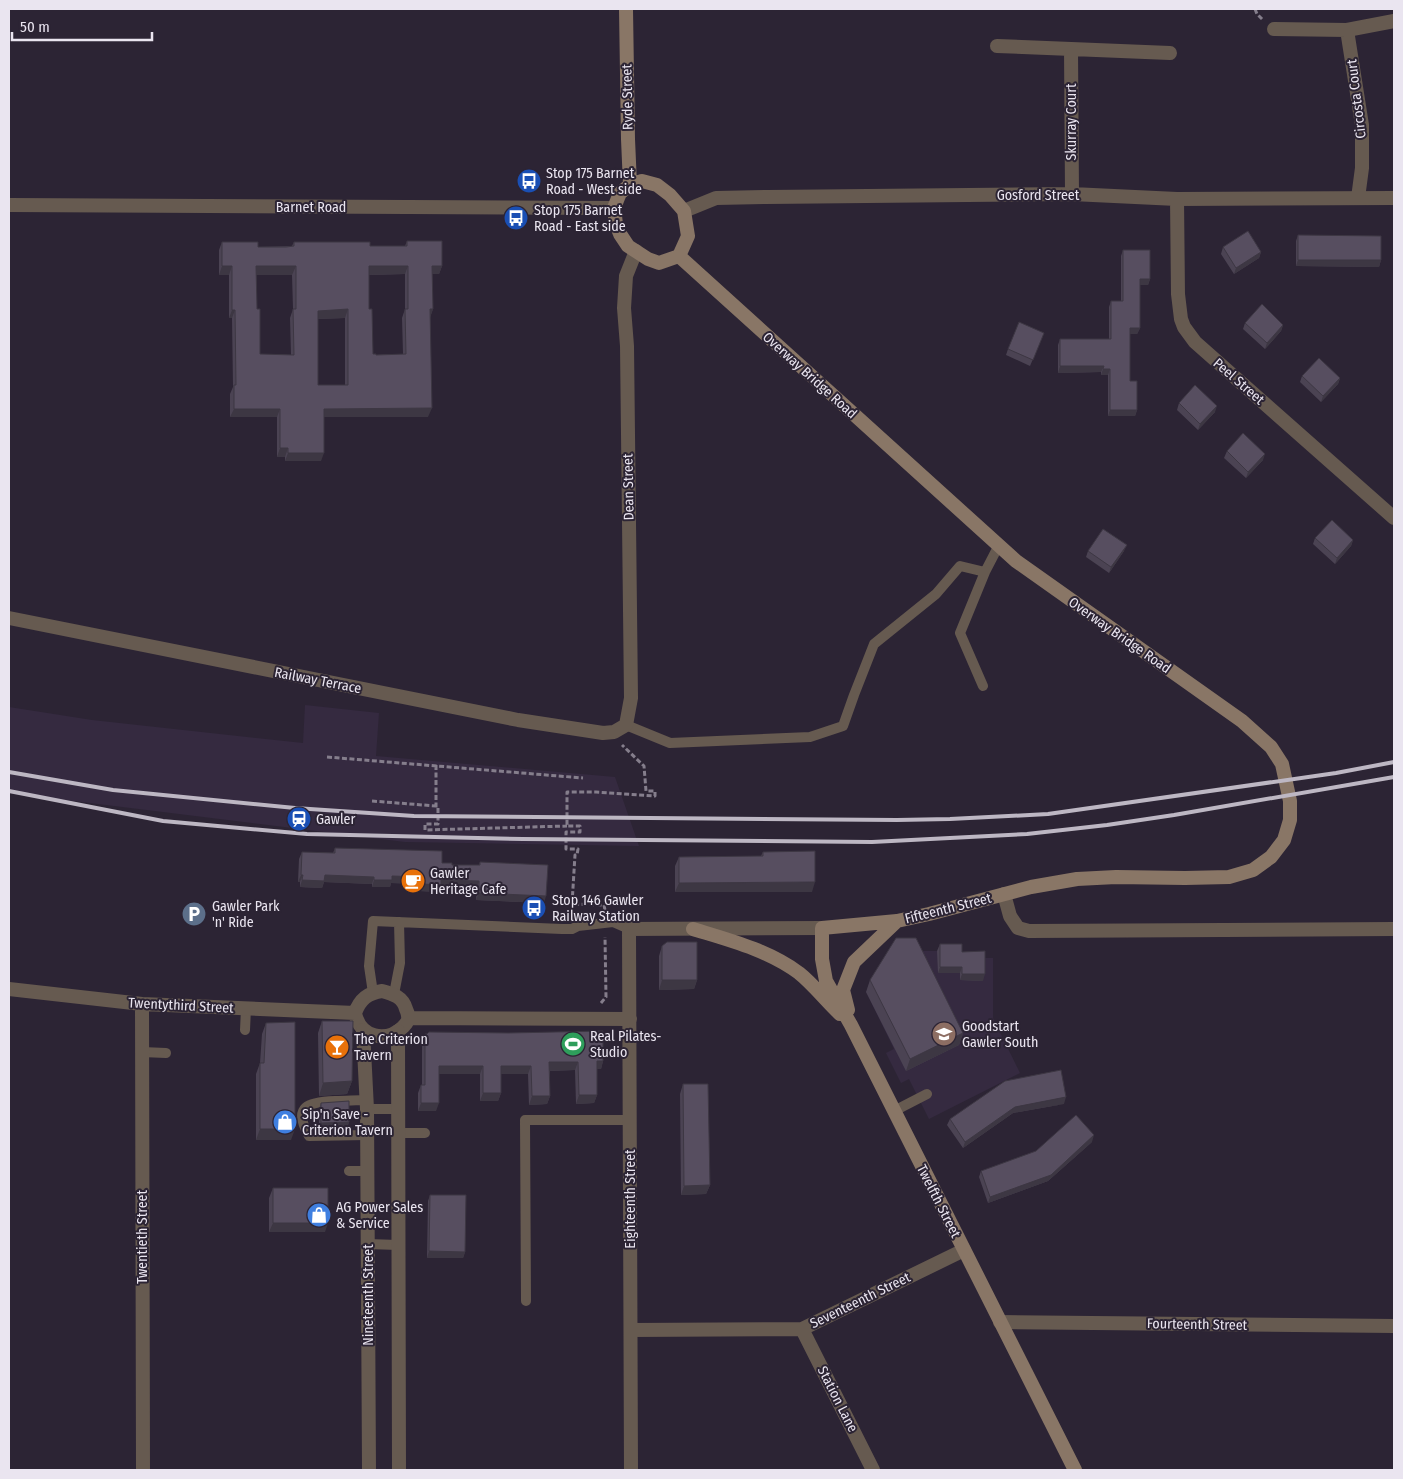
<svg xmlns="http://www.w3.org/2000/svg" width="1403" height="1479" font-family="'Fira Sans Condensed',sans-serif">
  <style>
    .built { fill: #352a40 }
    .lines { fill: none; stroke-linecap: round; stroke-linejoin: round }
    .path { stroke: #857e8c; stroke-width: 3; stroke-dasharray: 5 2.5; stroke-linecap: butt }
    .service { stroke: #665a50; stroke-width: 10 }
    .minor { stroke: #665a50; stroke-width: 14 }
    .tertiary { stroke: #665a50; stroke-width: 14 }
    .secondary { stroke: #897666; stroke-width: 14 }
    .rail { stroke: #bdb7c3; stroke-width: 4 }
    .wall { fill: #4b4353; fill-rule: evenodd }
    .shaded-wall { fill: #3d3743 }
    .building { fill: #574e60; stroke: #3d3743; fill-rule: evenodd }
    .labels { text-anchor: middle; stroke-width: 4; stroke-linejoin: round; paint-order: stroke }
    .street-label { font-size: 14px; fill: #eae5f0; stroke: #2c2434 }
    .poi-label { font-size: 14px; fill: #eae5f0; stroke: #2c2434; text-anchor: start }
  </style>
  <rect width="100%" height="100%" fill="#2c2434"/>
  <path class="built" d="M305 705 379 713 376 756 615 777 639 846 405 842 9 793V707L92 720 303 743Z
    M891 951H959V958H993V1018L1020 1073 929 1119 909 1079 901 1083 886 1053 894 1049 866 992Z"/>
  <g class="lines">
    <path class="path" d="M1255 9 1257 14 1263 20
      M327 757 583 778
      M436 765V806H438V824H425V830L567 826
      M372 801 436 806
      M605 910 604 905 572 904 575 855H577L578 849H566V832H580V826H567V792H596L655 796V791H646L644 766 622 745
      M601 1003 606 997 605 937"/>
    <path class="service" d="M983 686 960 633 985 572
      M626 725 670 743 810 737 843 726 854 695 874 644 936 594 960 566 985 572 999 545
      M373 993 369 966 373 921 562 929H572L578 926 613 922 629 929
      M394 994 400 963 399 922
      M245 1030 246 1008
      M142 1052 166 1053
      M367 1100C356 1100 346 1101 335 1101 308 1102 292 1106 309 1136L367 1135
      M367 1109H398
      M894 1111 927 1094
      M398 1133H425
      M349 1171H368
      M368 1244 398 1245
      M526 1301 525 1120H630"/>
    <path class="minor" d="M1274 29 1347 30 1394 21
      M1347 30 1362 125V168L1358 198
      M997 46 1170 53
      M1071 49 1072 194
      M1177 199 1178 294 1181 319 1184 327 1195 342 1394 518
      M684 211 716 198 767 197 1072 194 1177 199 1394 198
      M9 618 518 720 603 733 614 732 626 725 631 698 627 346 624 308 626 276 636 251
      M1004 894 1010 916 1018 928 1029 931 1394 929
      M9 989 142 1004 355 1013
      M382 991C393 994 403 997 406 1009 407 1011 408 1014 408 1016 409 1020 406 1024 403 1027 386 1043 360 1038 355 1013 360 999 368 993 382 991Z
      M142 1004 143 1470
      M409 1018 630 1019
      M802 1329 873 1470
      M631 1330 802 1329 964 1250
      M631 1470 629 929 822 928"/>
    <path class="tertiary" d="M9 205 614 208
      M363 1030 367 1109 369 1470
      M398 1031 399 1470
      M1000 1322 1394 1326"/>
    <path class="secondary" d="M626 9 628 139 630 185
      M642 181 657 185 670 195 684 211 688 236 679 256 659 263 648 259 628 246 620 234 616 224 614 208 620 193 630 185Z
      M679 256 1016 561 1242 721 1271 747 1282 764 1290 801V820L1284 840 1271 857 1253 870 1229 877 1185 878 1116 877 1077 879 1031 887 929 914 897 921 822 928V959L826 981 851 1025 1075 1470
      M693 929C729 940 768 950 799 973 813 984 827 1002 840 1014
      M848 1010 843 990 854 962 897 921"/>
    <path class="rail" d="M9 772 113 790 295 808 414 816 897 820 950 819 1048 814 1336 773 1394 762
      M9 791 163 821 307 834 523 839 872 842 1027 834 1107 825 1174 815 1394 777"/>
  </g>
  <path class="wall" d="M1298 235 1381 260 1379 267 1296 266V241Z
    M407 241 442 266 439 274H432L433 309 430 317 428 417H324L321 461H285V457H277V417H230V394L233 387 232 318H229V275H219V250L222 242 258 247 292 246 294 242 370 246H405ZM405 274V309L402 318 403 354 376 355 373 354 369 309V275ZM256 275H292L293 309 290 318 291 355 260 354 257 309ZM345 318V385H318V319Z
    M1223 247 1261 252 1259 258 1234 274 1221 254Z
    M1123 250 1150 279 1148 285H1140V328L1137 334H1130V381L1137 410 1135 416H1108V375H1101V372L1058 373V345L1060 339H1109V307L1111 301H1121V256Z
    M1245 323 1283 325 1281 331 1265 349 1243 329Z
    M1044 333 1030 366 1006 355 1008 349Z
    M1302 376 1340 378 1338 384 1321 402 1300 382Z
    M1179 403 1215 412 1198 430 1177 410Z
    M1227 451 1263 460 1246 478 1224 458Z
    M1315 538 1353 540 1351 546 1335 564 1313 544Z
    M1088 551H1124L1109 573 1086 557Z
    M335 848 452 865H479L480 862 544 903 476 900 477 888 440 887 439 892 419 891 420 884 391 883 390 887H372V884L324 882 322 888 300 887V882H298L299 859 302 852 333 853Z
    M763 852 812 892H675V866L679 857 761 856Z
    M940 944 962 952 983 981 960 980V973H938L937 951Z
    M662 946 697 980 694 989 659 990V956Z
    M870 980 963 1033 959 1045 906 1071 866 992Z
    M322 1021 352 1081 347 1094 319 1096 318 1033Z
    M266 1023 291 1140H256V1074L260 1063 262 1034Z
    M425 1034 603 1061 601 1069H597V1095L594 1103 576 1104 575 1070 550 1071V1096L547 1104 529 1105 528 1074H501V1093L498 1101H480V1074H439L436 1111H418V1093L421 1085H422V1043Z
    M683 1084 710 1185 706 1194 681 1195 680 1094Z
    M321 1103 349 1122 347 1128 319 1129V1109Z
    M1064 1104 1013 1113 963 1148 947 1125 950 1119Z
    M1092 1142 1048 1181 988 1203 979 1177 981 1171Z
    M273 1188 325 1232H269V1198Z
    M430 1195 465 1252 463 1258H427L428 1201Z"/>
  <path class="shaded-wall" d="M1261 252 1259 258 1234 274 1236 268Z
    M1298 260H1381L1379 267 1296 266Z
    M222 266H232L229 275H219Z
    M256 266H296L292 275H253Z
    M369 266H408L405 274 366 275Z
    M432 266H442L439 274H429Z
    M1140 279H1150L1148 285H1137Z
    M348 309 345 318 315 319 318 311Z
    M430 309H433L430 318Z
    M232 310H235L232 318H229Z
    M1283 325 1281 331 1265 349 1267 343Z
    M1130 328H1140L1137 334H1128Z
    M1060 366H1104L1101 372 1058 373Z
    M1103 369H1110L1108 375H1101Z
    M1340 378 1338 384 1321 402 1323 396Z
    M1217 406 1215 412 1198 430 1200 424Z
    M432 408 428 417H321L324 409Z
    M234 409H280L277 417H230Z
    M1110 410H1137L1135 416H1108Z
    M280 448H288L285 457H277Z
    M288 453H324L321 461H285Z
    M1265 454 1263 460 1246 478 1248 472Z
    M1353 540 1351 546 1335 564 1337 558Z
    M1127 545 1124 551 1109 573 1111 567Z
    M301 875H303L300 882H298Z
    M325 875 374 877 372 884 324 882 322 888 300 887 302 880Z
    M392 876 422 877 420 884 391 883 390 887H372L374 880Z
    M441 880 479 881 477 888 440 887 439 892 419 891 422 884Z
    M815 882 812 892H675L679 883Z
    M479 893 546 896 544 903 476 900Z
    M940 967H962L960 973H938Z
    M962 974H985L983 981 960 980Z
    M662 980H697L694 989 659 990Z
    M963 1033 959 1045 906 1071 910 1059Z
    M597 1061H603L601 1069H594Z
    M549 1062H578L575 1070 546 1071Z
    M439 1066H483L480 1074H436Z
    M501 1066H531L528 1074H498Z
    M352 1081 347 1094 319 1096 323 1083Z
    M483 1093H501L498 1101H480Z
    M579 1095H597L594 1103 576 1104Z
    M532 1096H550L547 1104 529 1105Z
    M1066 1097 1064 1104 1013 1113 963 1148 965 1142 1015 1107Z
    M421 1103H439L436 1111H418Z
    M349 1122 347 1128 319 1129 321 1123Z
    M260 1129H295L291 1140H256Z
    M1094 1135 1092 1142 1048 1181 988 1203 990 1197Z
    M710 1185 706 1194 681 1195 684 1186Z
    M273 1223H328L325 1232H269Z
    M429 1251 465 1252 463 1258H427Z"/>
  <path class="building" d="M1248 231 1261 252 1236 268 1223 247Z
    M1298 235 1381 236V260H1298Z
    M407 241H442V266H432L433 309H430L432 408 324 409V453H288V448H280V409H234V385H236L235 310H232V266H222V242H258V247H286L294 246V242H370V246H407ZM256 266H296V309H293L294 355 260 354V309H257ZM369 266H408V309H405L406 354 376 355V354H373L372 309H369ZM348 309V385H318V311Z
    M1123 250H1150V279H1140V328H1130V381H1137V410H1110V369H1103L1104 366H1060V339H1111V301H1123Z
    M1262 304 1283 325 1267 343 1245 323Z
    M1019 322 1044 333 1033 360 1008 349Z
    M1319 358 1340 378 1323 396 1302 376Z
    M1195 385 1217 406 1200 424 1179 403Z
    M1243 433 1265 454 1248 472 1227 451Z
    M1332 520 1353 540 1337 558 1315 538Z
    M1103 529 1127 545 1111 567 1088 551Z
    M335 848 442 851V863H452V865H480V862L548 865 546 896 479 893V881L441 880V885L422 884V877L392 876V880H374V877L325 875 324 881 302 880 303 875H301L302 852 335 853Z
    M815 851V882L679 883V857L763 856V852Z
    M896 938H916L963 1033 910 1059 870 980Z
    M667 942H697V980H662V946Z
    M940 944H962V952L985 951V974H962V967H940Z
    M322 1021H353L352 1081 323 1083Z
    M295 1022V1129H260V1063H264L266 1023Z
    M603 1031V1061H597V1095H579L578 1062H549L550 1096H532L531 1066H501V1093H483V1066H439V1103H421V1085H425V1034H427L429 1032 508 1033Z
    M1061 1070 1066 1097 1015 1107 965 1142 950 1119 1005 1081Z
    M683 1084H708L710 1185 684 1186Z
    M349 1101V1122L321 1123V1103Z
    M1076 1115 1094 1135 1051 1175 990 1197 981 1171 1036 1151Z
    M273 1188H328V1223H273Z
    M430 1195H466L465 1252 429 1251Z"/>
  <defs>
    <symbol id="bus-disc" viewBox="-11 -11 22 22"><circle r="9.5" fill="#1a4fb4" stroke="#2c2434"/><path d="M-5-6H5V4H4V6H2V4H-2V6H-4V4H-5ZM-3.5-4V0h7V-4ZM-3.5 1.2v1.5H-2V1.2ZM2 1.2v1.5H3.5V1.2Z" fill="#fff"/></symbol>
    <symbol id="station-disc" viewBox="-11 -11 22 22"><circle r="9.5" fill="#1a4fb4" stroke="#2c2434"/><path d="M-3-6H3Q5-6 5-4V2Q5 4 3 4L4.5 6H3L1.5 4h-3L-3 6H-4.5L-3 4Q-5 4-5 2V-4Q-5-6-3-6ZM-3.5-4v3h7v-3ZM-3.5 1v1.5H-2V1ZM2 1v1.5H3.5V1Z" fill="#fff"/></symbol>
    <symbol id="cafe-disc" viewBox="-11 -11 22 22"><circle r="9.5" fill="#e8710a" stroke="#2c2434"/><path d="M-5.5-4.5H6V0H3Q3 3.5 0 3.5H-2.5Q-5.5 3.5-5.5 0ZM3-3.2v2h1.7v-2ZM-6 4.5H4V6H-6Z" fill="#fff"/></symbol>
    <symbol id="parking-disc" viewBox="-11 -11 22 22"><circle r="9.5" fill="#5c6f8a" stroke="#2c2434"/><path d="M-3.5-5.5H1a3.5 3.5 0 0 1 0 7H-1V5.5H-3.5ZM-1-3.4V-.6H.8a1.4 1.4 0 0 0 0-2.8Z" fill="#fff"/></symbol>
    <symbol id="school-disc" viewBox="-11 -11 22 22"><circle r="9.5" fill="#8d6e63" stroke="#2c2434"/><path d="M0-5L7-2L0 1L-7-2ZM-4 1L0 2.5L4 1V4Q0 6-4 4Z" fill="#fff"/></symbol>
    <symbol id="stadium-disc" viewBox="-11 -11 22 22"><circle r="9.5" fill="#2e9e5b" stroke="#2c2434"/><path d="M0-5a6.5 5 0 1 0 0 10a6.5 5 0 1 0 0-10ZM-3.5-1.8h7v3.6h-7Z" fill="#fff"/></symbol>
    <symbol id="bar-disc" viewBox="-11 -11 22 22"><circle r="9.5" fill="#e8710a" stroke="#2c2434"/><path d="M-6-5H6L.8 .8V4.5H3.5V6h-7V4.5H-.8V.8Z" fill="#fff"/></symbol>
    <symbol id="shop-disc" viewBox="-11 -11 22 22"><circle r="9.5" fill="#3f7fe0" stroke="#2c2434"/><path d="M-5-2.5h2.3a2.7 3.5 0 0 1 5.4 0H5L5.5 6h-11ZM-1.5-2.5h3a1.5 2.3 0 0 0-3 0Z" fill="#fff"/></symbol>
  </defs>
  <g fill-rule="evenodd">
    <use href="#bus-disc" x="515" y="167" width="28" height="28"/>
    <use href="#bus-disc" x="502" y="204" width="28" height="28"/>
    <use href="#station-disc" x="285" y="805" width="28" height="28"/>
    <use href="#cafe-disc" x="399" y="867" width="28" height="28"/>
    <use href="#bus-disc" x="520" y="894" width="28" height="28"/>
    <use href="#parking-disc" x="180" y="900" width="28" height="28"/>
    <use href="#school-disc" x="930" y="1020" width="28" height="28"/>
    <use href="#stadium-disc" x="559" y="1030" width="28" height="28"/>
    <use href="#bar-disc" x="323" y="1033" width="28" height="28"/>
    <use href="#shop-disc" x="271" y="1108" width="28" height="28"/>
    <use href="#shop-disc" x="305" y="1201" width="28" height="28"/>
  </g>
  <g class="labels">
    <g class="street-label">
      <text transform="translate(627 97) rotate(-91)" y="5">Ryde Street</text>
      <text transform="translate(1356 99) rotate(-97)" y="5">Circosta Court</text>
      <text transform="translate(1071 122) rotate(-90)" y="5">Skurray Court</text>
      <text x="1038" y="200">Gosford Street</text>
      <text x="311" y="212">Barnet Road</text>
      <text transform="translate(810 375) rotate(42)" y="5">Overway Bridge Road</text>
      <text transform="translate(1239 381) rotate(41)" y="5">Peel Street</text>
      <text transform="translate(628 487) rotate(-91)" y="5">Dean Street</text>
      <text transform="translate(1120 635) rotate(35)" y="5">Overway Bridge Road</text>
      <text transform="translate(318 680) rotate(11)" y="5">Railway Terrace</text>
      <text transform="translate(948 908) rotate(-14)" y="5">Fifteenth Street</text>
      <text transform="translate(181 1005) rotate(3)" y="5">Twentythird Street</text>
      <text transform="translate(630 1199) rotate(-90)" y="5">Eighteenth Street</text>
      <text transform="translate(939 1201) rotate(63)" y="5">Twelfth Street</text>
      <text transform="translate(142 1237) rotate(-90)" y="5">Twentieth Street</text>
      <text transform="translate(368 1295) rotate(-90)" y="5">Nineteenth Street</text>
      <text transform="translate(860 1300) rotate(-26)" y="5">Seventeenth Street</text>
      <text transform="translate(1197 1324) rotate(1)" y="5">Fourteenth Street</text>
      <text transform="translate(838 1399) rotate(63)" y="5">Station Lane</text>
    </g>
    <g class="poi-label">
      <text x="546" y="178">Stop 175 Barnet<tspan x="546" dy="16">Road - West side</tspan></text>
      <text x="534" y="215">Stop 175 Barnet<tspan x="534" dy="16">Road - East side</tspan></text>
      <text x="316" y="824">Gawler</text>
      <text x="430" y="878">Gawler<tspan x="430" dy="16">Heritage Cafe</tspan></text>
      <text x="552" y="905">Stop 146 Gawler<tspan x="552" dy="16">Railway Station</tspan></text>
      <text x="212" y="911">Gawler Park<tspan x="212" dy="16">'n' Ride</tspan></text>
      <text x="962" y="1031">Goodstart<tspan x="962" dy="16">Gawler South</tspan></text>
      <text x="590" y="1041">Real Pilates-<tspan x="590" dy="16">Studio</tspan></text>
      <text x="354" y="1044">The Criterion<tspan x="354" dy="16">Tavern</tspan></text>
      <text x="302" y="1119">Sip'n Save -<tspan x="302" dy="16">Criterion Tavern</tspan></text>
      <text x="336" y="1212">AG Power Sales<tspan x="336" dy="16">&amp; Service</tspan></text>
    </g>
  </g>
  <rect width="1403" height="1479" fill="none" stroke="#eae5f0" stroke-width="20"/>
  <path d="M12 32v8h140v-8" fill="none" stroke="#eae5f0" stroke-width="2.5"/>
  <text x="20" y="32" font-size="15" fill="#eae5f0" stroke="#2c2434" stroke-width="4" paint-order="stroke">50 m</text>
</svg>
